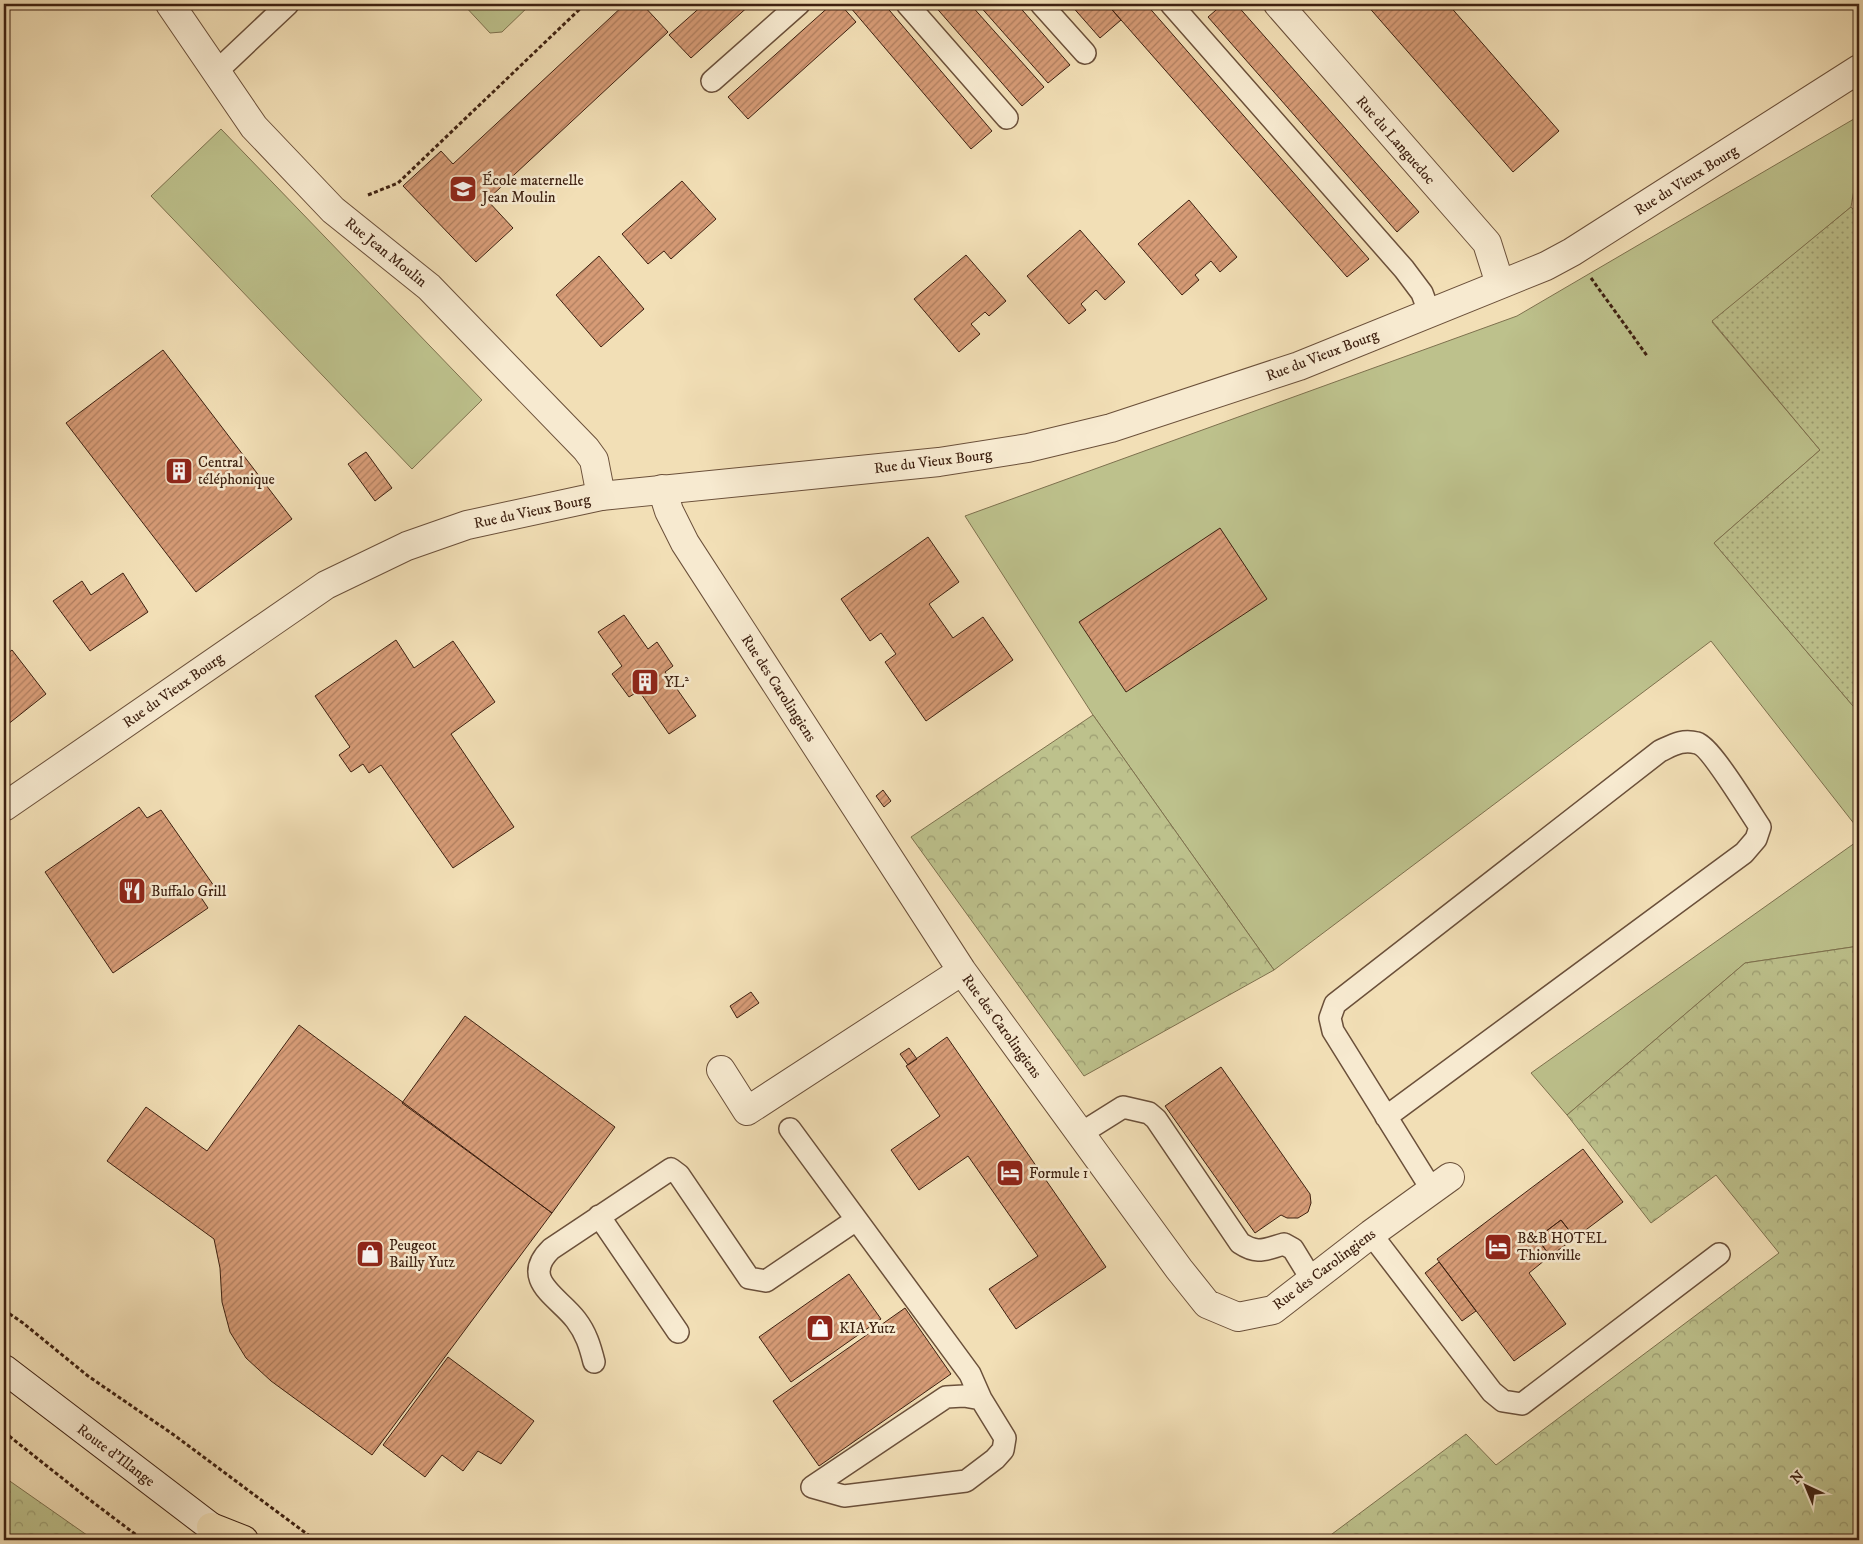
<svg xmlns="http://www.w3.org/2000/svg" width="1863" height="1544" font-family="'IM FELL DW Pica',serif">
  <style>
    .green { fill: #bdc18c; stroke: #7e714e }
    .forest { fill: url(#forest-crowns); stroke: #7e714e }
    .garden { fill: url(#garden-dots); stroke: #7e714e }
    .building { fill: url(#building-hatch); stroke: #3e2111 }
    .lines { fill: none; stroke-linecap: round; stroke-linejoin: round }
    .service-casing { stroke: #6b503a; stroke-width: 24 }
    .minor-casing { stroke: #6b503a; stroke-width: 30 }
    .tertiary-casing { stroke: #6b503a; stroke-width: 30 }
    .secondary-casing { stroke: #3e2111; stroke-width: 30 }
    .motorway-casing { stroke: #3e2111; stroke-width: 30 }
    .path { stroke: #3e2111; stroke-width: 3; stroke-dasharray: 4 2.5; stroke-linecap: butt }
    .service { stroke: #f7ead0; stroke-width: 21 }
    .minor { stroke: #f7ead0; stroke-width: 28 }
    .tertiary { stroke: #f7ead0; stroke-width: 28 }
    .secondary { stroke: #f7ead0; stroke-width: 28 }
    .motorway { stroke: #f2dfb6; stroke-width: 28 }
    .labels { text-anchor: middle; stroke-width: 5; stroke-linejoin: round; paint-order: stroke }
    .street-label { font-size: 15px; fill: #3e2111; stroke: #f7ead0 }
    .poi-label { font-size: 15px; fill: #3e2111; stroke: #f7ead0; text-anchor: start }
  </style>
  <defs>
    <pattern id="forest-crowns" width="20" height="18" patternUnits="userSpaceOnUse" patternTransform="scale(1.25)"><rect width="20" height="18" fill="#bdc18c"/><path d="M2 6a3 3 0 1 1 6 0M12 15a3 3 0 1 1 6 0" fill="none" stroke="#9b9c71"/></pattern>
    <pattern id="garden-dots" width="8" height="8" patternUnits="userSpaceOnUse" patternTransform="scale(1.25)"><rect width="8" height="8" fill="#bdc18c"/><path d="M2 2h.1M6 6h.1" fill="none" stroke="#9b9c71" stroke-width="1.8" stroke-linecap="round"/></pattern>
    <pattern id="building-hatch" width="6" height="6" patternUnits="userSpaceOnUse" patternTransform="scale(1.25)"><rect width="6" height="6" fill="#d69b76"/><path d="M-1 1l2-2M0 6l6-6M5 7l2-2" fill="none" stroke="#af7e5f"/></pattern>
  </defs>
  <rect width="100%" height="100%" fill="#f2dfb6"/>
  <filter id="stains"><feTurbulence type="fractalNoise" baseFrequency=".004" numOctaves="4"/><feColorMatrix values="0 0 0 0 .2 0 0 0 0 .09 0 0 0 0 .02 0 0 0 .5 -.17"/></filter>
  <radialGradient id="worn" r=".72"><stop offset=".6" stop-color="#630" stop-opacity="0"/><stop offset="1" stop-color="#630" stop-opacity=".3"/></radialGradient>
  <path class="green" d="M463 4H531L502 32 490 33Z
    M1859 116V160L1851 207 1712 322 1820 450 1714 543 1859 713V830L1711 641 1274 970 1093 715 965 516 1517 316Z
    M221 129 482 400 412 469 151 196Z
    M1859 840V946L1745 963 1567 1115 1531 1073Z"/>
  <path class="forest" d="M1093 715 1274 970 1084 1076 911 837Z
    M1859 946V1540H1324L1466 1434 1496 1465 1779 1253 1716 1175 1651 1223 1567 1115 1745 963Z
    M4 1477 94 1540H4Z"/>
  <path class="garden" d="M1851 207 1859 216V713L1714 543 1820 450 1712 321Z"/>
  <path class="building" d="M625 4H642L668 32 487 200 513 228 476 262 403 186 441 151 453 164Z
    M704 4H751L691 58 669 35Z
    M832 4H840L856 22 748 119 728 97Z
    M854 4H884L992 131 971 149 850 7Z
    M933 4H970L1044 87 1022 106Z
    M978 4H1017L1070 65 1048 83Z
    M1070 4H1107L1121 20 1100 38Z
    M1107 4H1146L1369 259 1347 277Z
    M1223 4H1236L1419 212 1397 232 1208 17Z
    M1366 4H1448L1559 131 1513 172Z
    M682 181 716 219 671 259 664 251 648 264 622 234Z
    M1189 200 1237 257 1220 272 1211 261 1195 275 1199 280 1182 295 1138 244Z
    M1080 230 1125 282 1105 300 1096 290 1081 304 1086 310 1069 324 1027 276Z
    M966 255 1006 301 989 316 985 312 971 324 980 334 959 352 914 299Z
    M599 256 644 309 601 347 556 295Z
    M163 350 292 519 196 592 66 423Z
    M366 452 392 488 375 501 348 464Z
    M1220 528 1267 599 1126 692 1079 622Z
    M928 537 959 582 929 604 953 638 983 617 1013 660 926 721 885 662 896 654 881 633 870 641 841 599Z
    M123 573 148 612 90 651 53 601 82 581 91 595Z
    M624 615 648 649 657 642 673 666 665 672 696 716 669 734 639 691 629 697 612 674 622 666 598 632Z
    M396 640 414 668 453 641 495 702 451 734 514 827 453 868 381 765 369 773 363 764 351 772 339 755 350 747 315 696Z
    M12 650 46 694 7 725 4 721V656Z
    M883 790 891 801 884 807 876 796Z
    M139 807 147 818 161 810 214 886 200 896 208 908 113 973 45 872Z
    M751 992 759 1003 737 1018 730 1006Z
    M465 1016 615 1127 552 1213 402 1103Z
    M299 1025 552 1213 372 1455 271 1381 246 1358 230 1332 222 1302 220 1268 214 1239 107 1161 146 1107 207 1151Z
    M947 1037 1106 1267 1016 1329 989 1289 1038 1256 968 1156 919 1190 891 1150 940 1116 906 1066Z
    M909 1048 917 1059 908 1065 900 1054Z
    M1221 1067 1310 1194 1311 1203 1308 1212 1298 1218H1287L1281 1215 1255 1233 1165 1106Z
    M1583 1149 1623 1202 1575 1238 1561 1220 1537 1238 1550 1256 1529 1273 1566 1324 1514 1361 1437 1259Z
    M1561 1220 1575 1238 1550 1256 1537 1238Z
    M1439 1262 1476 1311 1462 1321 1425 1273Z
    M849 1274 881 1319 791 1382 759 1337Z
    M905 1308 951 1374 819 1466 773 1401Z
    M448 1357 534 1421 501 1464 478 1451 463 1471 442 1455 425 1477 383 1445Z"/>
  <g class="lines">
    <defs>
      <path id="service" d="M907 4 1007 118
        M1041 4 1085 53
        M1171 4 1404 269 1422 293 1429 312
        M216 72 288 4
        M712 81 799 4
        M1386 1117 1744 853 1756 839 1760 827C1750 812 1710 746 1697 743 1682 739 1673 745 1660 751L1335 1004 1330 1018 1333 1031 1432 1190
        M790 1129 970 1374 981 1399
        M1080 1134 1123 1107 1149 1113 1156 1119 1240 1243C1258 1255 1265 1249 1284 1244L1293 1249 1312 1280
        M599 1216 678 1332
        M1371 1234 1492 1392 1503 1401 1522 1404 1719 1254
        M594 1362C590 1346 586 1333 576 1320 559 1297 519 1280 551 1249L671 1169 679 1175 749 1278 766 1281 856 1220
        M964 1396 981 1399 1005 1438 1003 1450 995 1459 966 1481 844 1496 812 1487 946 1397Z"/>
      <path id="minor" d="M170 4 254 127 333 210 429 287 586 449 594 460 601 496
        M1278 4 1487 243 1500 284
        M662 489 669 511 685 543 962 971 1179 1269 1207 1304 1238 1317 1273 1310 1371 1234 1450 1177
        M721 1070 747 1111 962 971"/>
      <path id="tertiary" d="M4 807 326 585 407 546 467 525 601 496 939 462 1028 448 1111 428 1299 366 1546 266 1572 252 1859 69"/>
      <path id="secondary" d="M4 1369 228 1540"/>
      <path id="motorway" d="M211 1527 244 1540"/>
    </defs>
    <use href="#service" class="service-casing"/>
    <use href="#minor" class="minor-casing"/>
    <use href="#tertiary" class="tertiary-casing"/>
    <use href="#secondary" class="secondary-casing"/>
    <use href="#motorway" class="motorway-casing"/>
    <path class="path" d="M368 195 398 183 585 4
      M1591 278 1648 357
      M4 1310 23 1323 88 1376 174 1435 315 1540
      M4 1432 86 1497 143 1540"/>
    <use href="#service" class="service"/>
    <use href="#minor" class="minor"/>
    <use href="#tertiary" class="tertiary"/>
    <use href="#secondary" class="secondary"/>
    <use href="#motorway" class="motorway"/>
  </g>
  <defs>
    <symbol id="school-square" viewBox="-11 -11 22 22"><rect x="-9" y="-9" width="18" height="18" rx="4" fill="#8f2418" stroke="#f7ead0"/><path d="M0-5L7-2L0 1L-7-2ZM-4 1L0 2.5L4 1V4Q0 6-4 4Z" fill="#fff"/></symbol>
    <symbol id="building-square" viewBox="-11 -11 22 22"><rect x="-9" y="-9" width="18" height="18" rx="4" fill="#8f2418" stroke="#f7ead0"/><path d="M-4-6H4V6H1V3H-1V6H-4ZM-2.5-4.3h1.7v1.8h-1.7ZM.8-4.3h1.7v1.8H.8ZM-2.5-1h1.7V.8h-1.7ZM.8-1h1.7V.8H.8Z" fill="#fff"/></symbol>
    <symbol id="restaurant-square" viewBox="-11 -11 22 22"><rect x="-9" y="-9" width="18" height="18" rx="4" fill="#8f2418" stroke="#f7ead0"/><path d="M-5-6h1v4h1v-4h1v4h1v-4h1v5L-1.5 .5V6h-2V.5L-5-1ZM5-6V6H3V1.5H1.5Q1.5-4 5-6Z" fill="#fff"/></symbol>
    <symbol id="hotel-square" viewBox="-11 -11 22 22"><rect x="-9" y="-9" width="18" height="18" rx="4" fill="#8f2418" stroke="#f7ead0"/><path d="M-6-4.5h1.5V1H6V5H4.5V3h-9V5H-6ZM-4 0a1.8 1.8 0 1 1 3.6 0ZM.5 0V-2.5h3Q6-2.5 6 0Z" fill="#fff"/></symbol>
    <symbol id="shop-square" viewBox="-11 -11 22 22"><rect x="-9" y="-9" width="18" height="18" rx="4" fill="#8f2418" stroke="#f7ead0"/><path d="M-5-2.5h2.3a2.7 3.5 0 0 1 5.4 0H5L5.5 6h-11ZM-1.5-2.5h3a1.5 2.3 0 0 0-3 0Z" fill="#fff"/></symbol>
  </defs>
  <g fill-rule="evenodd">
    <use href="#school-square" x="447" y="173" width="32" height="32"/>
    <use href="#building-square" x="163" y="455" width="32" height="32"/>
    <use href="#building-square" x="629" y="666" width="32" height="32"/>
    <use href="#restaurant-square" x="116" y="875" width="32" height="32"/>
    <use href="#hotel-square" x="994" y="1157" width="32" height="32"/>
    <use href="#hotel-square" x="1482" y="1231" width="32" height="32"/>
    <use href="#shop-square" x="354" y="1238" width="32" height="32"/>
    <use href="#shop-square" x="804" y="1312" width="32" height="32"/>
  </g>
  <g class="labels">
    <g class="street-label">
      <text transform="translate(1396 140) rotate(49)" y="5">Rue du Languedoc</text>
      <text transform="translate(1686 180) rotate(-32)" y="5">Rue du Vieux Bourg</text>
      <text transform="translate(386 252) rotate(39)" y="5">Rue Jean Moulin</text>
      <text transform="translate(1322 355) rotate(-21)" y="5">Rue du Vieux Bourg</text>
      <text transform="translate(933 461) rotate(-7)" y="5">Rue du Vieux Bourg</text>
      <text transform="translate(532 511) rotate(-12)" y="5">Rue du Vieux Bourg</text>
      <text transform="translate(779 688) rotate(57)" y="5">Rue des Carolingiens</text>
      <text transform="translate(173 690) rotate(-35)" y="5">Rue du Vieux Bourg</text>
      <text transform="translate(1002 1026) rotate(54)" y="5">Rue des Carolingiens</text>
      <text transform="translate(1324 1269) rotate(-37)" y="5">Rue des Carolingiens</text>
      <text transform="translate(116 1455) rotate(37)" y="5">Route d'Illange</text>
    </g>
    <g class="poi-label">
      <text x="482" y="185">École maternelle<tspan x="482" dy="17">Jean Moulin</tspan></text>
      <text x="198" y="467">Central<tspan x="198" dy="17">téléphonique</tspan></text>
      <text x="664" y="687">YL²</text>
      <text x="151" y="896">Buffalo Grill</text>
      <text x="1029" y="1178">Formule 1</text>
      <text x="1517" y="1243">B&amp;B HOTEL<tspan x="1517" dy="17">Thionville</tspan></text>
      <text x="389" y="1250">Peugeot<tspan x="389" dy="17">Bailly Yutz</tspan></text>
      <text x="839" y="1333">KIA Yutz</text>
    </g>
  </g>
  <rect width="1863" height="1544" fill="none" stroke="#f2dfb6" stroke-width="20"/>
  <rect x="5" y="5" width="1853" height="1534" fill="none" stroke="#3e2111" stroke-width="2.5"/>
  <rect x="10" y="10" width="1843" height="1524" fill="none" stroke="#3e2111"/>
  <g transform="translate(1806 1486) rotate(316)" stroke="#f7ead0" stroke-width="4" paint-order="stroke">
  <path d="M0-4L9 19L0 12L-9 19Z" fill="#3e2111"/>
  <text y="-8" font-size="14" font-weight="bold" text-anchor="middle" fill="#3e2111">N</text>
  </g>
  <rect width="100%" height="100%" filter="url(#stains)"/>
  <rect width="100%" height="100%" fill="url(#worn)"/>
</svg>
